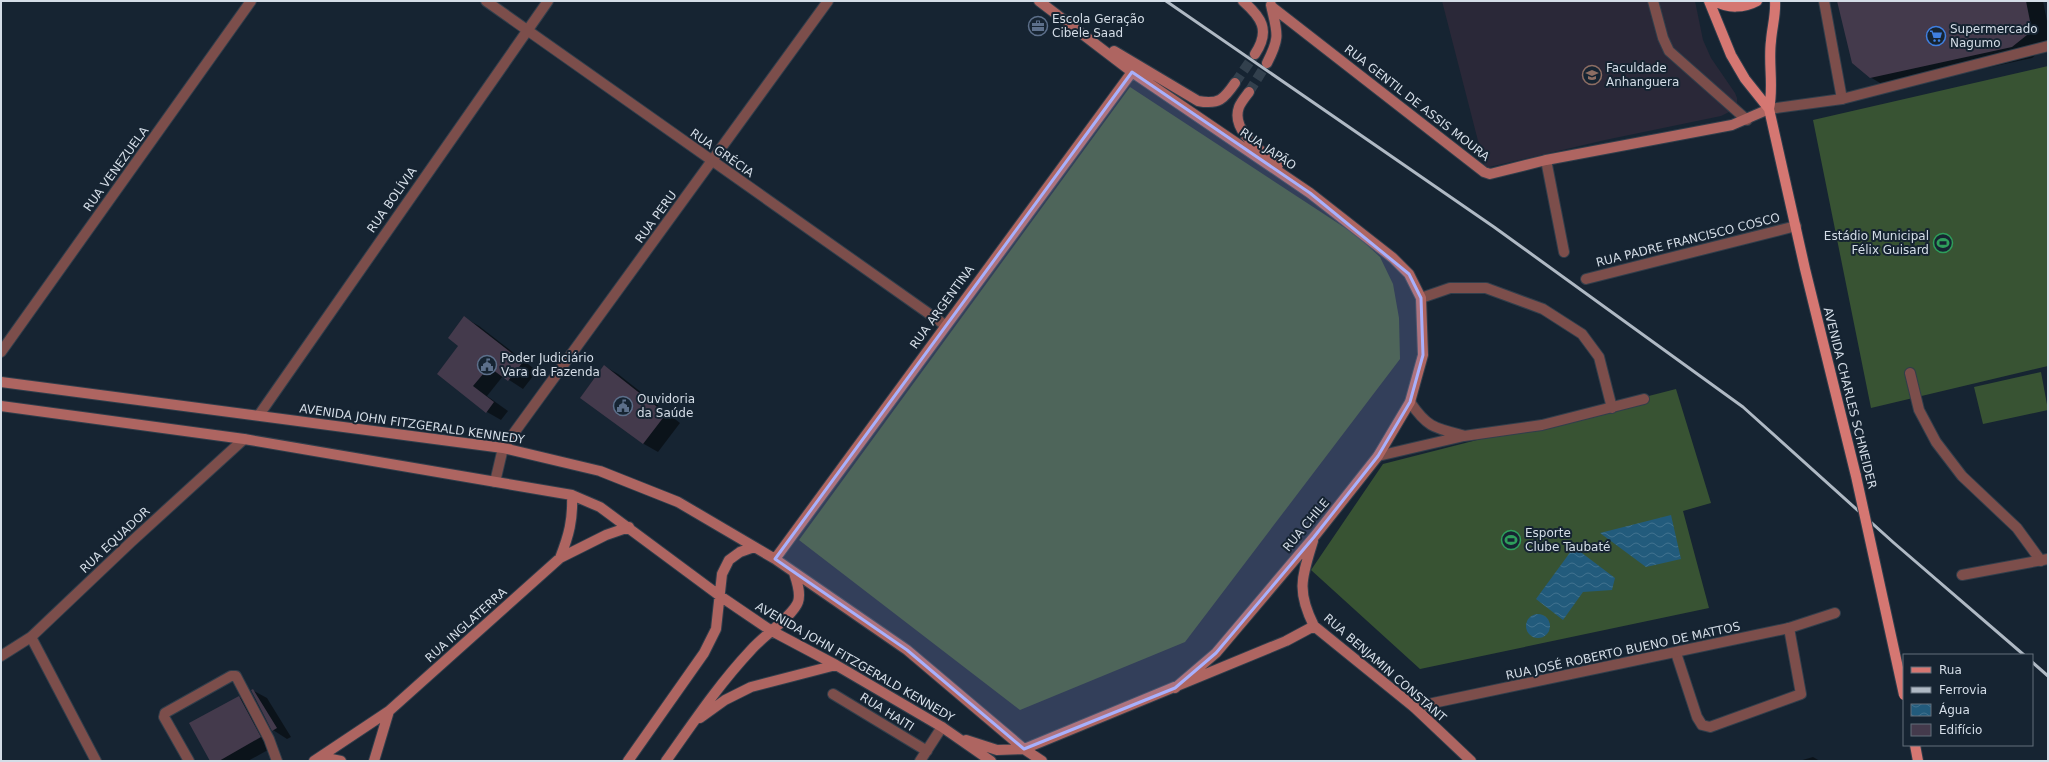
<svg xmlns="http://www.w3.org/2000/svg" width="2049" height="762" font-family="'DejaVu Sans',sans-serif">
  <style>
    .education { fill: #2a2838 }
    .grass { fill: #385333 }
    .water { fill: url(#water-waves) }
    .shadow { fill: #0007 }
    .building { fill: #443a4c }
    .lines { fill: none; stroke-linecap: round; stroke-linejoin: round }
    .secondary-tunnel { stroke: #32404d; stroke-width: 10; stroke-dasharray: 10 5; stroke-linecap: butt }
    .lane-casing { stroke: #313e4b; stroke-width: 12 }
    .street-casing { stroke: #313e4b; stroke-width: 12 }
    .secondary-casing { stroke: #313e4b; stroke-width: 12 }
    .primary-casing { stroke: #313e4b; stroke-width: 12 }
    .lane { stroke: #7c4e4b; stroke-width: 10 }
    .street { stroke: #7c4e4b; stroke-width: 10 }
    .secondary { stroke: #ae6561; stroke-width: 10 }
    .primary { stroke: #d57772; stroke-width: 10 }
    .rail { stroke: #afb9c4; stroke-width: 3 }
    .primary-bridge-casing { stroke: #313e4b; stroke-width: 12; stroke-linecap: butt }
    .primary-bridge { stroke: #d57772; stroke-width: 10 }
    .marked { fill: #a8b0fc; fill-opacity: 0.2; stroke: #a8b0fc; stroke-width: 3; stroke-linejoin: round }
    .labels { text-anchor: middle; stroke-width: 4; stroke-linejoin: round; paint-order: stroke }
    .poi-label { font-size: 12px; fill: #d4dde7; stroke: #162432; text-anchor: start }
    .street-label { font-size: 12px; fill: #d4dde7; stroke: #162432 }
  </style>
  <defs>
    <pattern id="water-waves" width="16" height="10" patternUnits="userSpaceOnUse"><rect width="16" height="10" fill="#225b7c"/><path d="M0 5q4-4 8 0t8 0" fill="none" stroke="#41728f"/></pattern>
  </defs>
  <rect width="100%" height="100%" fill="#162432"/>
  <path class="education" d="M1442 1H1695L1703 40 1711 58 1735 93 1737 98V104L1731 111 1721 116 1605 140 1485 168Z"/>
  <path class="grass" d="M2048 66V366L1871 408 1813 120Z
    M1130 87 1356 235 1380 257 1393 284 1399 318 1400 359 1185 642 1020 710 799 540Z
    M2041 372 2048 410 1983 424 1974 387Z
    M1676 389 1711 503 1683 511 1709 608 1420 669 1311 570 1383 464Z"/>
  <path class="water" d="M1671 515 1681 559 1646 567 1600 533Z
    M1574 547 1615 578 1612 590 1583 592 1563 620 1536 599Z
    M1526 626a12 12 0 1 1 24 0a12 12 0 1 1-24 0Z"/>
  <path class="shadow" d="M1838 1H2043L2048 26V45L2032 58 1890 89 1870 77Z
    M465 318 479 326 537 371 523 389 503 376 487 396 508 411 501 420 487 412 438 374 460 345Z
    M604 366 618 374 680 423 658 452 644 444 581 397Z
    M252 690 267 698 291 737 287 739 273 730Z
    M239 697 254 706 275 746 248 761H212Z
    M1813 757 1820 761H1799Z"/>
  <path class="building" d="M1837 1H2026L2032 31 2012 47 1870 78 1852 63Z
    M464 316 523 362 508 381 489 367 473 386 494 402 486 413 437 374 458 346 448 338Z
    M604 365 666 414 643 444 580 398Z
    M253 689 277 728 272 731 251 690Z
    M239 696 261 737 219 761H210L189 723Z"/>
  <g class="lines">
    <path class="secondary-tunnel" d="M1235 83 1255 54
      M1249 92 1267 63"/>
    <defs>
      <path id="lane" d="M1653 1 1663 38 1669 51 1747 120
        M1824 1 1842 99
        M1910 373 1919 410 1936 442 1962 476 2017 528 2041 561
        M1676 653 1697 717 1702 725 1710 727 1801 694 1789 628
        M189 761 164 717 165 713 231 676H236L269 739 277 761"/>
      <path id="street" d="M486 1 945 325
        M1769 109 1842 99 2048 46
        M1546 160 1564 252
        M1586 279 1796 226
        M1421 298 1450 288H1486L1543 309 1582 334 1599 357 1612 408
        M1 352 251 1
        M1410 402C1427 427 1434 428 1462 435
        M259 415 548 1
        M1378 456 1464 436 1542 425 1644 399
        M495 482 503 448 828 1
        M1962 575 2048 559
        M31 637 96 761
        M1 656 31 637 131 542 244 439
        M833 694 927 751
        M1414 707 1789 628 1835 613
        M920 761 942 727"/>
      <path id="secondary" d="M1039 1 1132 72 1310 193 1393 258 1409 274 1421 298 1423 355 1410 402 1378 456 1314 537 1216 653 1175 688
        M1243 1C1261 17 1271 30 1255 54
        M1272 7 1484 172 1490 174 1546 160 1732 125 1769 109
        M1114 51 1198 101C1219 105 1224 99 1235 83
        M1267 63C1281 36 1277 33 1271 5
        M1249 92C1246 96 1241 102 1239 107 1230 131 1263 152 1278 165
        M1 382 503 448 600 471 678 502 775 559 907 650 1024 749 1042 761
        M1 406 244 439 572 495 600 507 720 596 770 630 836 665 942 727 991 761
        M1313 541C1302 577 1296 590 1314 626L1414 707 1471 761
        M560 558C569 535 573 520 572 495
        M775 559 1132 72
        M700 718 725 700 751 687 836 665
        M966 740 997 750 1024 749 1286 641 1314 626
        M318 760 331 759 341 761
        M314 761 389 711 560 558 606 535 629 527
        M374 761 389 711
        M628 761 704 653 716 629 722 574 729 560 740 552 754 547
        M666 761C693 723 719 684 751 650 762 637 793 616 798 602 801 593 797 582 794 573"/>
      <path id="primary" d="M1709 1 1731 55 1745 79 1769 109
        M1715 1C1728 9 1744 8 1757 1
        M1775 1C1776 15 1772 27 1771 41 1768 64 1774 86 1769 109L1805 269 1856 476
        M1915 745 1918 761"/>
    </defs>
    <use href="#lane" class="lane-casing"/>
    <use href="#street" class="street-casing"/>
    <use href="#secondary" class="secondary-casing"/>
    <use href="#primary" class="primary-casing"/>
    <use href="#lane" class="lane"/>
    <use href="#street" class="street"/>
    <use href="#secondary" class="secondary"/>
    <use href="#primary" class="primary"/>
    <path class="rail" d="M1166 1 1494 227 1743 407 1894 543 2024 655
      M2032 662 2048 676"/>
    <defs>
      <path id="primary-bridge" d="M1856 476 1904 695"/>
    </defs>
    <use href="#primary-bridge" class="primary-bridge-casing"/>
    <use href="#primary-bridge" class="primary-bridge"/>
  </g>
  <path class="marked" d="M1132 72 1310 193 1409 274 1421 298 1423 355 1410 402 1378 456 1314 537 1216 653 1175 688 1024 749 907 650 775 559Z"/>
  <defs>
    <symbol id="office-ring" viewBox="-11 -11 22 22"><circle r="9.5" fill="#162432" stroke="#5c6f8a" stroke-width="1.5"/><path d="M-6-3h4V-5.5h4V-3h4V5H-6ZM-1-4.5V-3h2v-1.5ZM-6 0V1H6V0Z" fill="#5c6f8a"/></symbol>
    <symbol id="supermarket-ring" viewBox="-11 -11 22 22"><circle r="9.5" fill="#162432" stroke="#3f7fe0" stroke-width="1.5"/><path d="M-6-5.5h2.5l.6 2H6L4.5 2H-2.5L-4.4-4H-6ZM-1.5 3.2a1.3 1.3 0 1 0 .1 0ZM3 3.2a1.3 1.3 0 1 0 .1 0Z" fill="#3f7fe0"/></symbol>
    <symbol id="university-ring" viewBox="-11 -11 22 22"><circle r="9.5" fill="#162432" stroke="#8d6e63" stroke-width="1.5"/><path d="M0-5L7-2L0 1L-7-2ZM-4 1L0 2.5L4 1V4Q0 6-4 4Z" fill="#8d6e63"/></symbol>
    <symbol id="stadium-ring" viewBox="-11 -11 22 22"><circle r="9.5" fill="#162432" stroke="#2e9e5b" stroke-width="1.5"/><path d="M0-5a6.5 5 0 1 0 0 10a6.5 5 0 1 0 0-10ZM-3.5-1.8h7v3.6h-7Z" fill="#2e9e5b"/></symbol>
    <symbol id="civic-ring" viewBox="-11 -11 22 22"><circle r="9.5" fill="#162432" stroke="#5c6f8a" stroke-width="1.5"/><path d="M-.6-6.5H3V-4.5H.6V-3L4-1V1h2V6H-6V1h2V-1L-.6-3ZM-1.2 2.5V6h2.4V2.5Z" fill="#5c6f8a"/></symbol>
  </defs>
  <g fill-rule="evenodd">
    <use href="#office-ring" x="1027" y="15" width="22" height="22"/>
    <use href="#supermarket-ring" x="1925" y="25" width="22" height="22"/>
    <use href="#university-ring" x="1581" y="64" width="22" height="22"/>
    <use href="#stadium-ring" x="1932" y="232" width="22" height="22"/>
    <use href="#civic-ring" x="476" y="354" width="22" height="22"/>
    <use href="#civic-ring" x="612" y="395" width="22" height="22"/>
    <use href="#stadium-ring" x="1500" y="529" width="22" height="22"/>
  </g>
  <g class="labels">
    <g class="poi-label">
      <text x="1052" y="23">Escola Geração<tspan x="1052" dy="14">Cibele Saad</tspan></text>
      <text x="1950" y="33">Supermercado<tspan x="1950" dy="14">Nagumo</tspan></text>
      <text x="1606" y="72">Faculdade<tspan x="1606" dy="14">Anhanguera</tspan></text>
      <text x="1929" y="240" text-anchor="end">Estádio Municipal<tspan x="1929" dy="14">Félix Guisard</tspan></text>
      <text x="501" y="362">Poder Judiciário<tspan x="501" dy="14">Vara da Fazenda</tspan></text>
      <text x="637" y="403">Ouvidoria<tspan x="637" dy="14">da Saúde</tspan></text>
      <text x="1525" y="537">Esporte<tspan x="1525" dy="14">Clube Taubaté</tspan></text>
    </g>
    <g class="street-label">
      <text transform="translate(1417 103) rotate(38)" y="4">RUA GENTIL DE ASSIS MOURA</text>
      <text transform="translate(1268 149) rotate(34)" y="4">RUA JAPÃO</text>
      <text transform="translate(722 153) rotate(35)" y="4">RUA GRÉCIA</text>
      <text transform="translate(116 169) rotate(-54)" y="4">RUA VENEZUELA</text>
      <text transform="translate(392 200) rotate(-55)" y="4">RUA BOLÍVIA</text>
      <text transform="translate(656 217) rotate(-54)" y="4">RUA PERU</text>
      <text transform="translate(1688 240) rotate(-14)" y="4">RUA PADRE FRANCISCO COSCO</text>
      <text transform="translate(942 307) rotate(-54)" y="4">RUA ARGENTINA</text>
      <text transform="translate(1850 398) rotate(76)" y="4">AVENIDA CHARLES SCHNEIDER</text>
      <text transform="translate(412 424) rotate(8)" y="4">AVENIDA JOHN FITZGERALD KENNEDY</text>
      <text transform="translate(1306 525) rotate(-50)" y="4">RUA CHILE</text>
      <text transform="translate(115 540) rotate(-43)" y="4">RUA EQUADOR</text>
      <text transform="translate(466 625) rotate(-42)" y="4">RUA INGLATERRA</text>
      <text transform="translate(1623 651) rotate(-12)" y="4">RUA JOSÉ ROBERTO BUENO DE MATTOS</text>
      <text transform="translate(855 662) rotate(30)" y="4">AVENIDA JOHN FITZGERALD KENNEDY</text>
      <text transform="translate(1385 668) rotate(41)" y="4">RUA BENJAMIN CONSTANT</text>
      <text transform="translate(887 712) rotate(32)" y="4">RUA HAITI</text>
    </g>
  </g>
  <rect width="2049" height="762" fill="none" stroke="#d4dde7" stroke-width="4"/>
  <rect x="1903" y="654" width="130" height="92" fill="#162432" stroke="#626e7a"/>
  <rect x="1911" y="667" width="20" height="6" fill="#d57772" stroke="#626e7a"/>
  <text x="1939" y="674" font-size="12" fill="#d4dde7">Rua</text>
  <rect x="1911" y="687" width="20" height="6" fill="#afb9c4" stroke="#626e7a"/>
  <text x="1939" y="694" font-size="12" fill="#d4dde7">Ferrovia</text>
  <rect x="1911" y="704" width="20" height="12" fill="url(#water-waves)" stroke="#626e7a"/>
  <text x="1939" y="714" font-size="12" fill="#d4dde7">Água</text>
  <rect x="1911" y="724" width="20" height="12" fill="#443a4c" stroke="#626e7a"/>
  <text x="1939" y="734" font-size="12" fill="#d4dde7">Edifício</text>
</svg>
